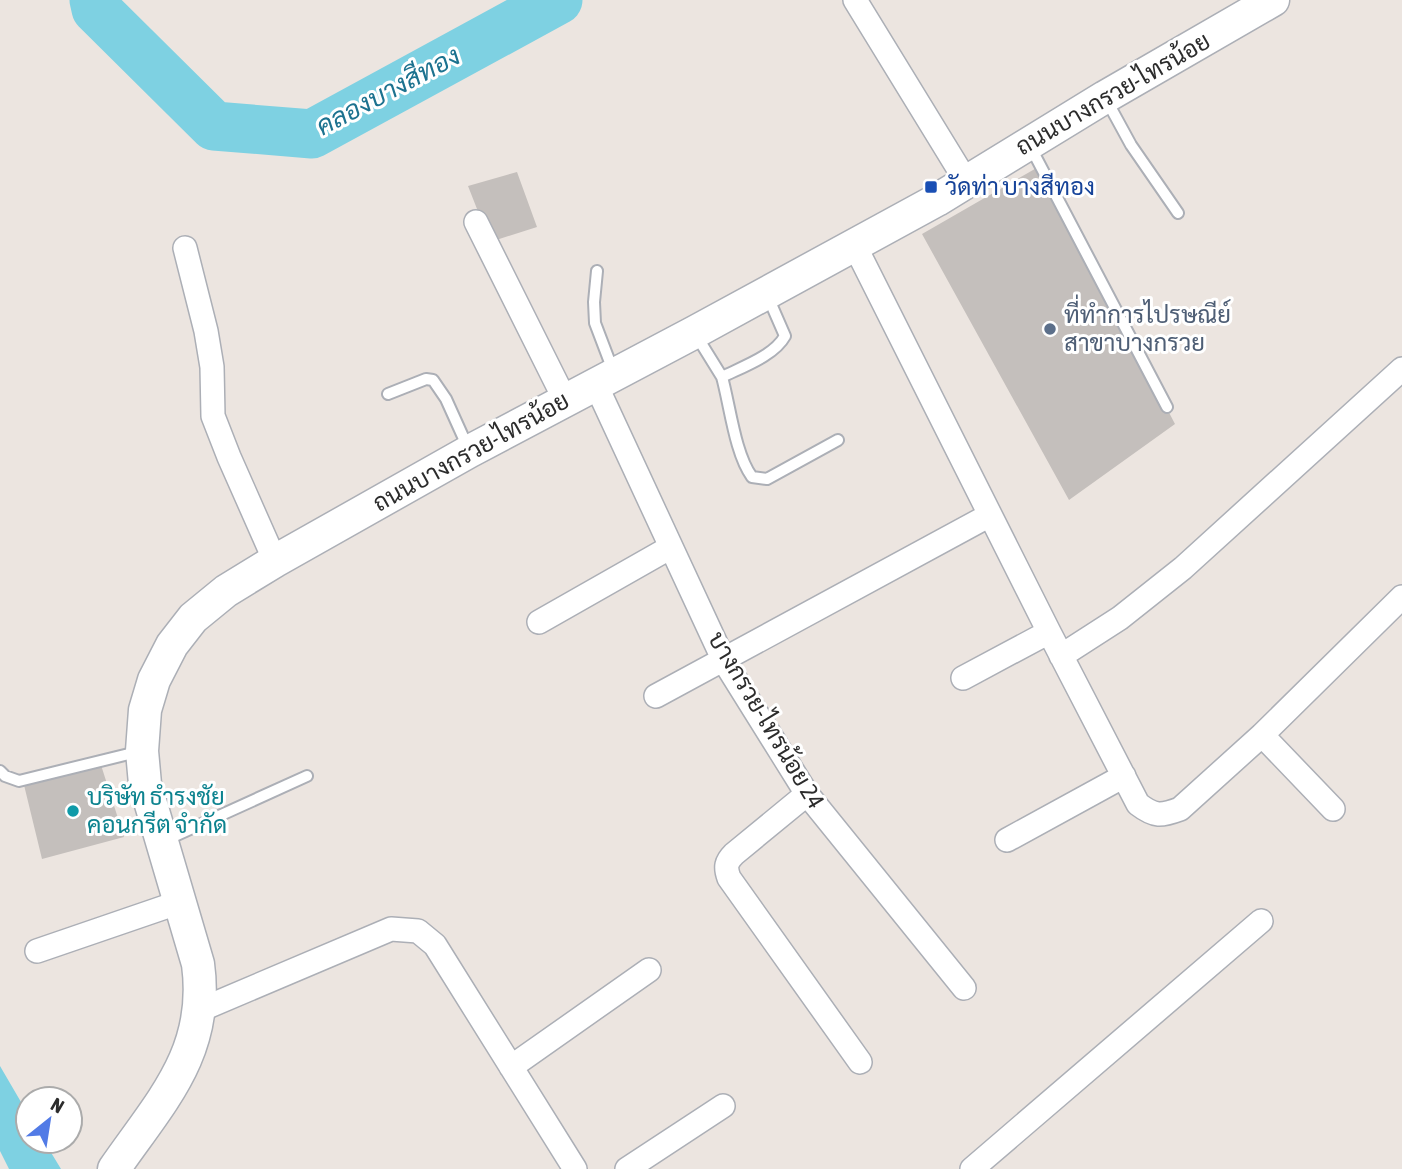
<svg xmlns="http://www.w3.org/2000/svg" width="1402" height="1169" font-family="'Asap Condensed',Sarabun,sans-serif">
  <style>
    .water { fill: #7ed1e2 }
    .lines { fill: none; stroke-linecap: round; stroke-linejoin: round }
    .river { stroke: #7ed1e2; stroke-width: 49 }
    .building { fill: #c4bfbc }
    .lane-casing { stroke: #acafb6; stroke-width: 14 }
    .street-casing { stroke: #acafb6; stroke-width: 26 }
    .secondary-casing { stroke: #acafb6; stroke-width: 35 }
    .lane { stroke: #fff; stroke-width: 10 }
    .street { stroke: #fff; stroke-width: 23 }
    .secondary { stroke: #fff; stroke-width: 32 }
    .transit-dot { fill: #1a4fb4; stroke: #fff; stroke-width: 2.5 }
    .service-dot { fill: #5c6f8a; stroke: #fff; stroke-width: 2.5 }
    .culture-dot { fill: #0f9aa8; stroke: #fff; stroke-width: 2.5 }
    .labels { text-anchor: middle; stroke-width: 6; stroke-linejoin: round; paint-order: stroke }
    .street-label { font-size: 24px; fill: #2c2c2c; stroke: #fff }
    .transit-label { font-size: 24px; fill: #164399; stroke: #fff; text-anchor: start }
    .service-label { font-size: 24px; fill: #4e5e75; stroke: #fff; text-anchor: start }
    .culture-label { font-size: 24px; fill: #0d838f; stroke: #fff; text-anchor: start }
    .water-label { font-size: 26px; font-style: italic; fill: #1c728f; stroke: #fff }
  </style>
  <rect width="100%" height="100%" fill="#ece5e0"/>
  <path class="water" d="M0 1066 28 1114V1141H44L61 1169H9L0 1151Z"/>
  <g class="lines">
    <path class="river" d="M94 0 96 9 214 126 312 134 558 0"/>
  </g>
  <path class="building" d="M1040 166 1175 424 1069 500 922 234Z
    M517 172 537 227 490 242 468 186Z
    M101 765 124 837 42 859 24 785Z"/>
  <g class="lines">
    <defs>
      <path id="lane" d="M1107 101 1131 145 1178 213
        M1030 146 1167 407
        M597 271 594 302 595 323 614 373
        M696 335 722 377C742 367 774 356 785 336L768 297
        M722 377C730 406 735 454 752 477L767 479 838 440
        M388 394 426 379 433 380 446 399 469 450
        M0 771 5 776 19 781 141 751
        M166 840 307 776"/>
      <path id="street" d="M855 0 966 181
        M476 222 565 400
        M854 244 1049 632 1138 804C1155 817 1161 816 1180 809L1262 735 1402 597
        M185 248 206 331 212 367 213 416 229 457 275 561
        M596 385 724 661 807 794 964 988
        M539 622 671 547
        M1061 656 1120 618 1183 568 1402 369
        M963 678 1049 632
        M656 696 990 515
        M1262 735 1333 809
        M807 794 734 854C726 862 725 867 729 878L860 1062
        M1007 840 1124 776
        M37 951 180 902
        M200 1010 391 929 418 931 435 945 575 1169
        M511 1067 649 970
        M627 1169 723 1106
        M972 1169 1261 921"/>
      <path id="secondary" d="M114 1169C161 1101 210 1052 198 964L145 784 142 751 145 710 154 680 172 645 193 618 226 591 275 561 470 451 695 332 937 200 1105 97 1273 0"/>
    </defs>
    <use href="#lane" class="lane-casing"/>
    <use href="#street" class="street-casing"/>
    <use href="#secondary" class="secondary-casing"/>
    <use href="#lane" class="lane"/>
    <use href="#street" class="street"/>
    <use href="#secondary" class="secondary"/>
  </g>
  <rect class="transit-dot" x="924" y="180" width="14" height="14" rx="3.5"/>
  <circle class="service-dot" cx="1050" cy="329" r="7"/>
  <circle class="culture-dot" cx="73" cy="811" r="7"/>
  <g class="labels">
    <g class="street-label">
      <text transform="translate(1113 94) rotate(-30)" y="8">ถนนบางกรวย-ไทรน้อย</text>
      <text transform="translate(471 452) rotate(-29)" y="8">ถนนบางกรวย-ไทรน้อย</text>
      <text transform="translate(766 720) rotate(59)" y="8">บางกรวย-ไทรน้อย 24</text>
    </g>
    <g class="transit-label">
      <text x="945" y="195">วัดท่า บางสีทอง</text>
    </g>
    <g class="service-label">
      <text x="1064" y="323">ที่ทำการไปรษณีย์<tspan x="1064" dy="28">สาขาบางกรวย</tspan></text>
    </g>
    <g class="culture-label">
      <text x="87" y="805">บริษัท ธำรงชัย<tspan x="87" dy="28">คอนกรีต จำกัด</tspan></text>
    </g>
    <g class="water-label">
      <text transform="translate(388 91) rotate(-28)" y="9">คลองบางสีทอง</text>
    </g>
  </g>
  <g transform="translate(49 1120) rotate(30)"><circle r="33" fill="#ffffff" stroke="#ababab" stroke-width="2"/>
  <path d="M0-5L12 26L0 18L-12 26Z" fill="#527be6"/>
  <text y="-10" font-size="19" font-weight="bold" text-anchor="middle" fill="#2c2c2c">N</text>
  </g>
</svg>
